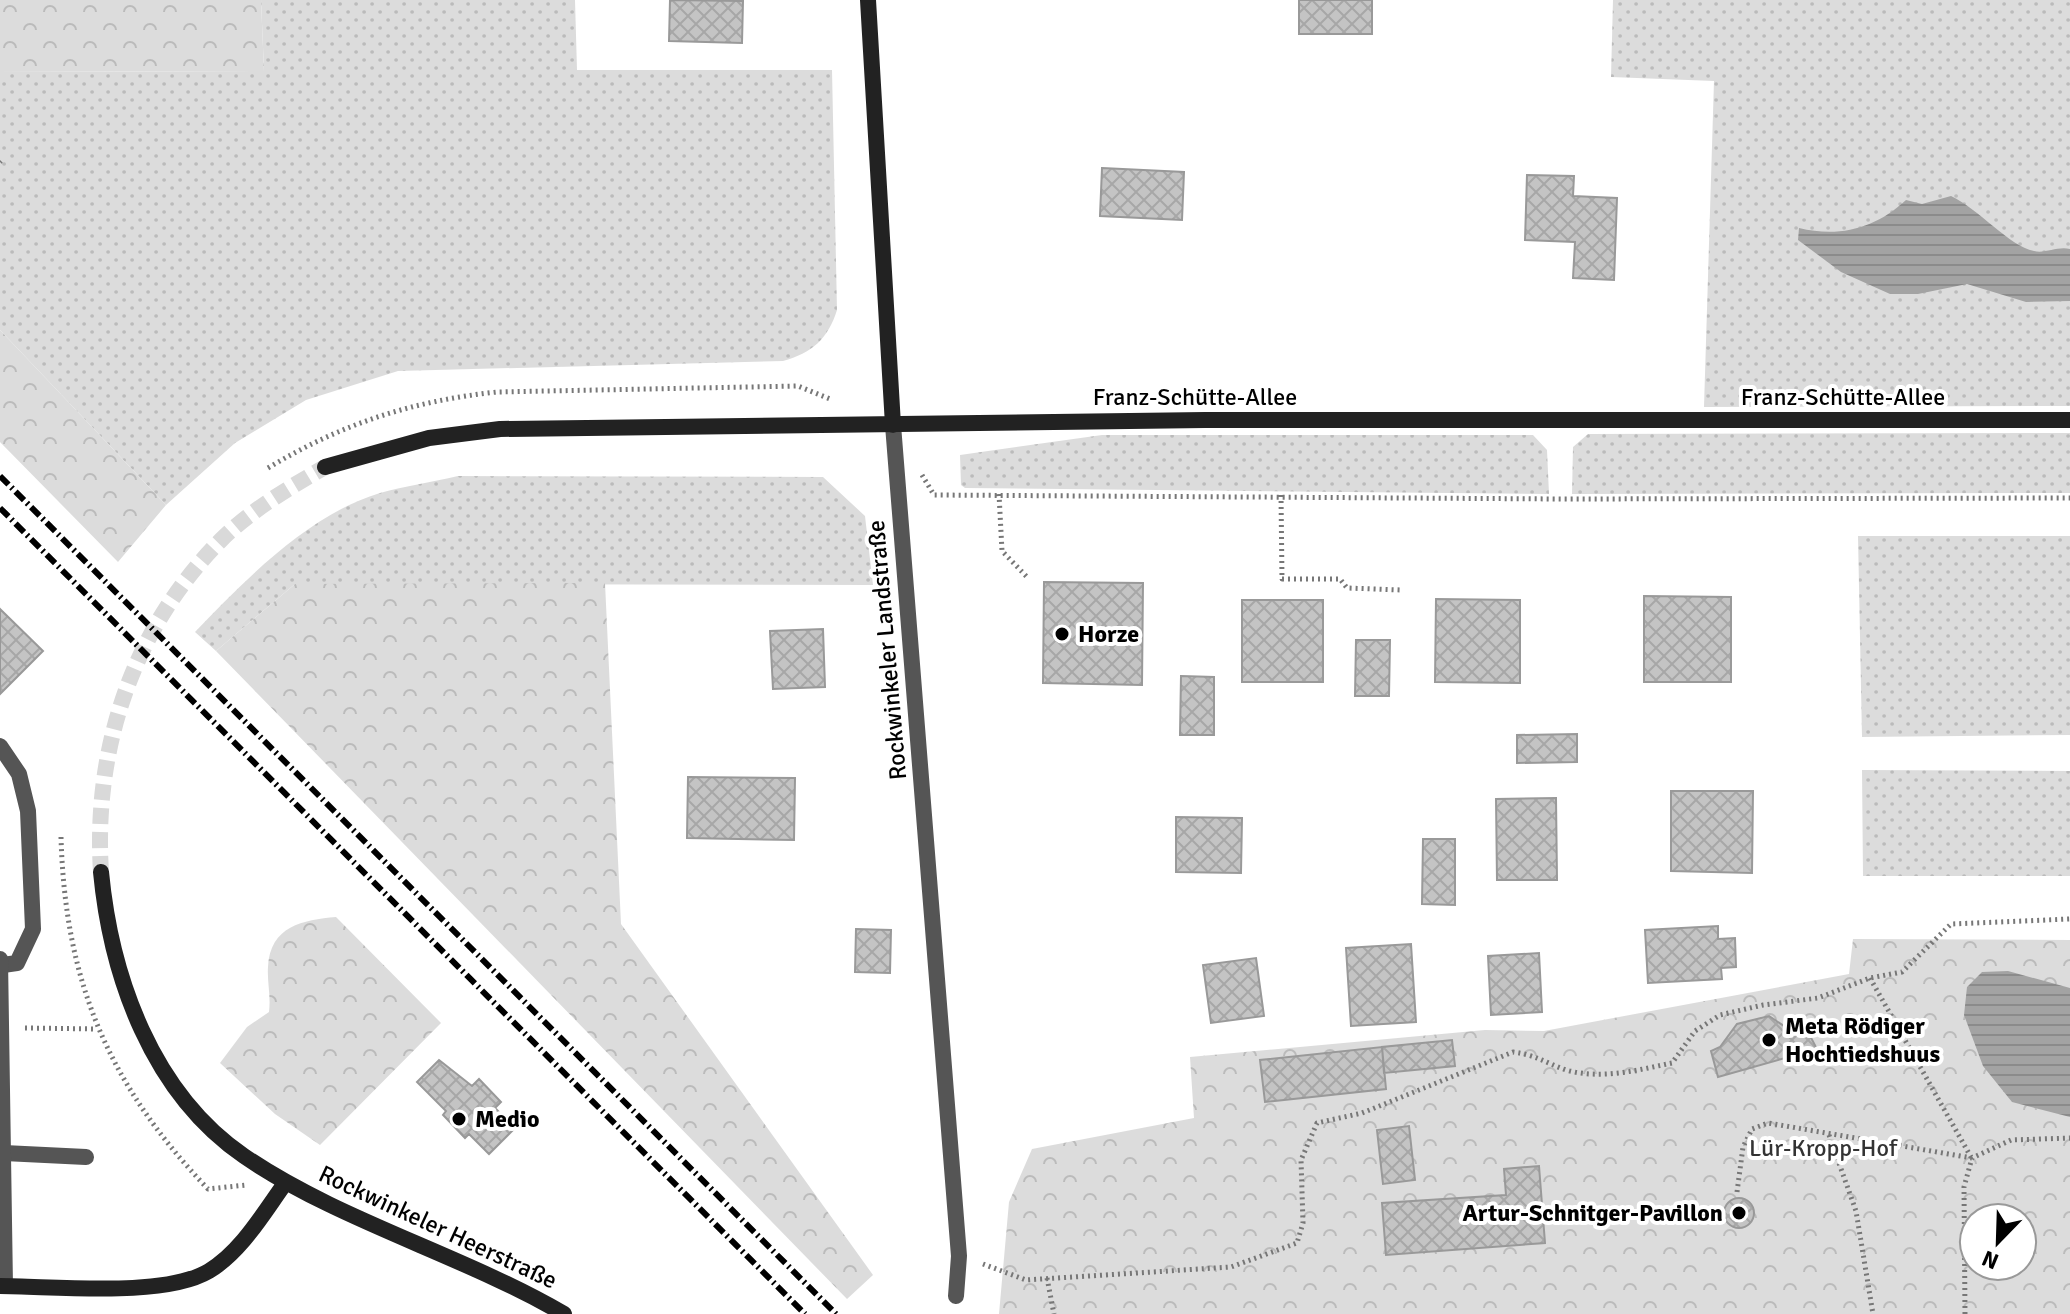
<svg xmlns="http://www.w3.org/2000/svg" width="2070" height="1314" font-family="Signika,sans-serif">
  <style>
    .grass { fill: url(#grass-dots) }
    .forest { fill: url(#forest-crowns); fill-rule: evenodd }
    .water { fill: url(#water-rules) }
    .building { fill: url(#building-cross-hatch); stroke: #999; stroke-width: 2 }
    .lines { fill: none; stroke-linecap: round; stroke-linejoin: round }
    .secondary-tunnel { stroke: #d9d9d9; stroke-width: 16; stroke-dasharray: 16 8; stroke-linecap: butt }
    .path { stroke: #777; stroke-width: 5; stroke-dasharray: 2 4; stroke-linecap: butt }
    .lane { stroke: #555; stroke-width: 16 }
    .street { stroke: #555; stroke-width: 16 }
    .secondary { stroke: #222; stroke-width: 16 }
    .rail { stroke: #000; stroke-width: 6; stroke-dasharray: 12 4 2 4; stroke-linecap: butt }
    .poi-dot { fill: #000; stroke: #fff; stroke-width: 3 }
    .labels { text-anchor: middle; stroke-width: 8; stroke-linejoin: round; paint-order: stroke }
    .street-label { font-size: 24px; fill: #000; stroke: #fff }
    .poi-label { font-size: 24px; font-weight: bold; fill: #000; stroke: #fff; text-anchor: start }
    .park-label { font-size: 24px; fill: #333; stroke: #fff }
  </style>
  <defs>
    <pattern id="grass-dots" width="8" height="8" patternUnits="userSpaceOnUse" patternTransform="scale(2)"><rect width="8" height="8" fill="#dcdcdc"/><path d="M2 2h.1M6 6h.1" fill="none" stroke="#bbb" stroke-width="1.8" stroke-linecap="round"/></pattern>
    <pattern id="forest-crowns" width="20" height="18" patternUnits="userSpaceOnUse" patternTransform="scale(2)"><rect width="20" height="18" fill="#dcdcdc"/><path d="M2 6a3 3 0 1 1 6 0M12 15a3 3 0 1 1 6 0" fill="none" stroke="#bbb"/></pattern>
    <pattern id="water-rules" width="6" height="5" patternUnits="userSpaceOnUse" patternTransform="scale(2)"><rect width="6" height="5" fill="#a3a3a3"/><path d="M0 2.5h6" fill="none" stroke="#8b8b8b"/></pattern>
    <pattern id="building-cross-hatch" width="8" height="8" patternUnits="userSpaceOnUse" patternTransform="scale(2)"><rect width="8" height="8" fill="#c4c4c4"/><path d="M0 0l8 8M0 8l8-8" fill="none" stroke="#a7a7a7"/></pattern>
  </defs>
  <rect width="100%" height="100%" fill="#fff"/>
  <path class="grass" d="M261 0H575L577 70H832L837 310C828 339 812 353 783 361L398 371 306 400 235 443 166 505 0 330V72L264 71Z
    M1613 0H2070V406L1704 407 1714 81 1611 77Z
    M2070 433V493L1572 494 1573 447 1588 434Z
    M1102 435H1533L1547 450 1549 494 965 488 961 485 960 455Z
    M458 476 823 477 865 516 873 585 295 584 216 651 195 632C245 580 309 514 380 493 405 486 432 482 458 476Z
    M1858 536H2070V735L1862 737Z
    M1862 770 2070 771V876H1863Z"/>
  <path class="forest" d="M0 0H261L264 71 0 72Z
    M0 330 166 505 118 562 0 442Z
    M605 583 621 924 873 1275 847 1299 216 651 295 584Z
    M336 917 441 1023 320 1145 275 1114 220 1063 247 1027 269 1012C271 996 267 982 268 967 270 926 303 920 336 917Z
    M1853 939 2070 940V1314H999L1009 1202 1032 1149 1194 1118 1190 1057 1485 1030 1544 1031 1849 974ZM1974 1218H2022V1266H1974Z"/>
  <path class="water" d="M1951 196C1979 209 2009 246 2034 251 2045 254 2057 246 2070 249V301L2026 302 1967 284 1918 294H1890L1841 272 1798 240 1799 228C1840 238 1876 228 1906 200L1922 204Z
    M2008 971 2070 988V1117L2012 1102 1983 1066 1964 1015 1967 987 1982 972Z"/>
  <path class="building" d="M670 0 743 1 742 43 669 41Z
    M1299 0H1372V34H1299Z
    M1102 168 1184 172 1182 220 1100 216Z
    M1527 175 1574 176 1573 196 1617 198 1614 280 1573 278 1575 242 1525 240Z
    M1044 582 1143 583 1142 685 1043 683Z
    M1644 596 1731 597V682H1644Z
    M1436 599 1520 600V683L1435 682Z
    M1242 600H1323V682H1242Z
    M0 609 43 651 0 694Z
    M823 629 825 687 773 689 770 631Z
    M1356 640H1390L1389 696H1355Z
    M1181 676 1214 677V735H1180Z
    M1577 734V762L1517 763V735Z
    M688 777 795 778 794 840 687 838Z
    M1671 791H1753L1752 873 1671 871Z
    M1556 798 1557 880H1497L1496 799Z
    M1176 817 1242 818 1241 873 1176 872Z
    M1423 839H1455V905L1422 904Z
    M1718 926V939L1735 938 1736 967 1721 968 1722 979 1648 983 1645 930Z
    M856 929 891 930 890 973 855 972Z
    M1411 944 1416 1022 1351 1026 1346 948Z
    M1539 953 1542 1012 1491 1015 1488 956Z
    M1256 958 1264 1016 1211 1023 1203 965Z
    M1769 1016 1793 1032 1807 1030 1817 1049 1718 1077 1711 1051 1720 1047 1737 1024Z
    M1452 1040 1455 1066 1384 1073 1382 1047Z
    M1382 1047 1386 1089 1265 1102 1260 1060Z
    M439 1060 472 1086 479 1079 501 1102 495 1108 515 1128 489 1154 469 1134 465 1138 443 1115 446 1111 417 1082Z
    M1409 1126 1415 1180 1383 1184 1377 1130Z
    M1539 1166 1545 1243 1386 1255 1382 1203 1506 1195 1504 1169Z
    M1724 1213a15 15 0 1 1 30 0a15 15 0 1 1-30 0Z"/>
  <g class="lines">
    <path class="secondary-tunnel" d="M101 872C93 749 133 628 221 540 251 510 289 488 325 467"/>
    <path class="path" d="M0 162 1 161
      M268 468C341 424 412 401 497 392L798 386 830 399
      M922 475 934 495 1561 499 2070 498
      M999 494 1002 551 1028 578
      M1281 495 1282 579H1340L1347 588 1401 590
      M61 837C65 981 108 1084 208 1189L246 1185
      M1870 978 1971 1157
      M25 1028 96 1029
      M1829 1135 1856 1211 1873 1314
      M1737 1192 1743 1147 1752 1129 1768 1123 1972 1158
      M983 1264 1026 1280 1231 1267 1297 1243 1303 1223 1301 1160 1317 1123 1362 1113 1513 1052C1536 1055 1546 1063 1566 1070 1601 1080 1638 1070 1672 1063L1695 1031 1720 1015 1763 1005 1818 998 1870 978 1902 972 1951 924 2070 919
      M1047 1278 1054 1314
      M1965 1314 1964 1187 1972 1158 2011 1140 2070 1138"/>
    <path class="lane" d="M0 746 19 774 28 811 33 929 17 963 3 965
      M4 1153 86 1157"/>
    <path class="street" d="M893 425 959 1256 956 1296
      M0 959 5 1286"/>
    <path class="secondary" d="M868 0 893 425
      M325 467 429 438 500 429 1205 420H2070
      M101 872C111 977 152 1093 244 1156 339 1221 463 1255 564 1314
      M0 1286C54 1286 164 1298 209 1271 242 1251 264 1212 286 1182"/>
    <path class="rail" d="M0 476 836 1314
      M0 508 805 1314"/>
  </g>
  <g class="poi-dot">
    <circle cx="1062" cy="634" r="8"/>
    <circle cx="1769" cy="1040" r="8"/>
    <circle cx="459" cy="1119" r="8"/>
    <circle cx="1739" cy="1213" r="8"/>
  </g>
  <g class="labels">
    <g class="street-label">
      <text x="1195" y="405">Franz-Schütte-Allee</text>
      <text x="1843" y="405">Franz-Schütte-Allee</text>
      <text transform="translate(887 650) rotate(-95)" y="8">Rockwinkeler Landstraße</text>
      <text transform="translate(438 1227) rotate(25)" y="8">Rockwinkeler Heerstraße</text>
    </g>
    <g class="poi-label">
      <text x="1078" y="642">Horze</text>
      <text x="1785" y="1034">Meta Rödiger<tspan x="1785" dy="28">Hochtiedshuus</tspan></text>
      <text x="475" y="1127">Medio</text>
      <text x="1723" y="1221" text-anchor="end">Artur-Schnitger-Pavillon</text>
    </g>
    <g class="park-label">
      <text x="1823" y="1156">Lür-Kropp-Hof</text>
    </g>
  </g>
  <g transform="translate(1998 1242) rotate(203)"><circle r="38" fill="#ffffff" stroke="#999999" stroke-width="2"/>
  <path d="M0-6L14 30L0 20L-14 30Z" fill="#000000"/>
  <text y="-12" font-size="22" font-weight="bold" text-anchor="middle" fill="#000000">N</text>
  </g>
</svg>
